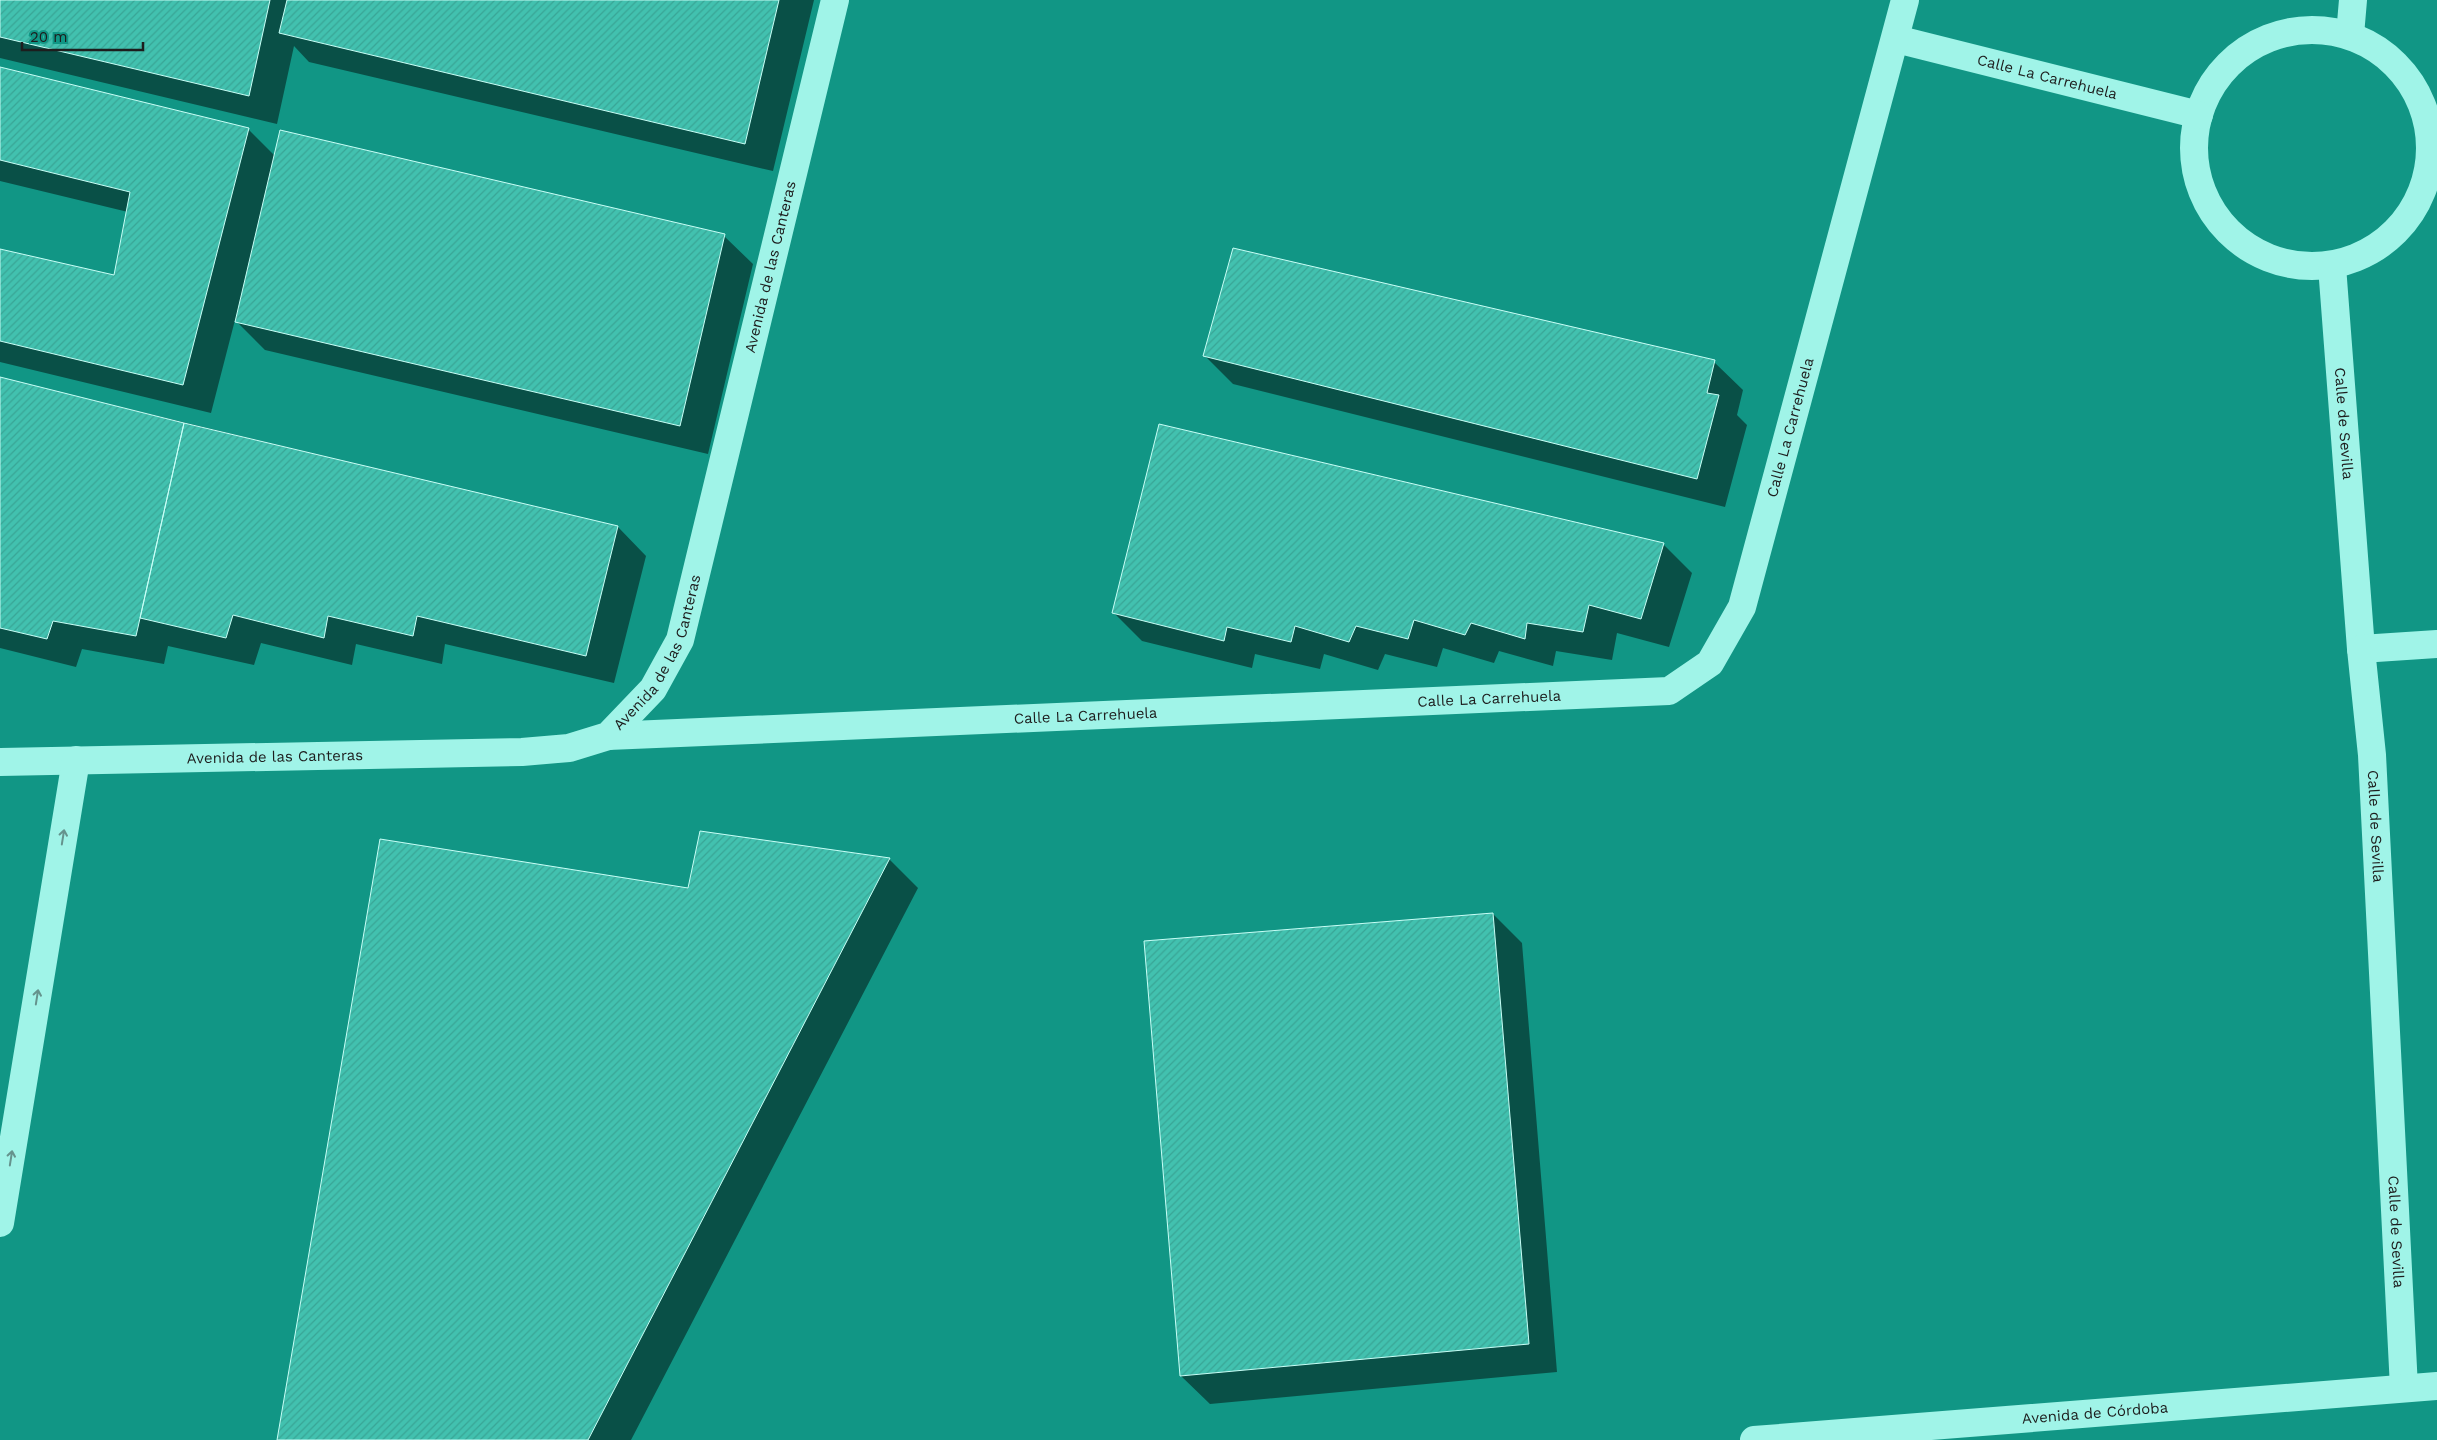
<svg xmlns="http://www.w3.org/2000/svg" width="2437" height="1440" font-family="'Work Sans',sans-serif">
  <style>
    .shadow { fill: #0007 }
    .building { fill: url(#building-hatch); stroke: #c8fef6 }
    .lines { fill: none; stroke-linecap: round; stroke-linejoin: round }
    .minor { stroke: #a0f4e8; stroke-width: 28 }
    .oneway { stroke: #65938d }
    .labels { text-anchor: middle; stroke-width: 4; stroke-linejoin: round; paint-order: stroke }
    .street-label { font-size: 15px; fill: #1d1d1d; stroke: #119685 }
  </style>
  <defs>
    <pattern id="building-hatch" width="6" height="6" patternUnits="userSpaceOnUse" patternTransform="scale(1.25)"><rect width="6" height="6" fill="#42c1af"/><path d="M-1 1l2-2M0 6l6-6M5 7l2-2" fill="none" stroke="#39a596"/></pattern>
  </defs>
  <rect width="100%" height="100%" fill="#119685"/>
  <path class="shadow" d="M0 0H814L773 171 309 62 294 46 277 124 0 58Z
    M0 69 248 129 275 156 724 236 753 264 708 454 265 350 235 320 211 413 0 362V250L115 276 128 212 0 181Z
    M1204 355 1714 362 1743 390 1737 415 1747 425 1725 507 1233 384Z
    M0 378 618 527 646 556 614 683 445 644 442 664 356 644 352 665 261 643 254 665 168 646 164 664 82 649 76 667 0 648Z
    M1663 544 1692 573 1669 647 1617 633 1612 660 1556 651 1553 666 1499 651 1494 663 1443 648 1437 667 1385 654 1378 670 1324 654 1320 669 1255 654 1252 668 1142 641 1113 612Z
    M889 859 918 888 631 1440H278L689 889Z
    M1493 914 1522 943 1557 1372 1210 1404 1181 1376Z"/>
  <path class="building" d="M0 0H270L249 96 0 37Z
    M287 0H779L745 144 279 33Z
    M0 67 249 128 183 385 0 341V249L114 275 130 192 0 160Z
    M280 130 725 234 680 426 235 322Z
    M1233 248 1715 360 1707 393 1719 395 1697 479 1203 356Z
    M0 377 184 423 136 636 53 621 47 639 0 628Z
    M184 423 618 526 586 656 417 616 413 636 328 616 324 638 233 615 226 638 140 618Z
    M1159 424 1664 543 1641 619 1589 605 1583 632 1527 623 1525 639 1471 623 1465 635 1414 620 1408 639 1356 626 1349 642 1295 626 1291 642 1227 627 1224 641 1112 613Z
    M700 831 890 858 588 1440H277L380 839 688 888Z
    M1493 913 1529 1344 1180 1376 1144 941Z"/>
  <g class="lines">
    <g class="minor">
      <circle cx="2312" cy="148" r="118"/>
      <path d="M2350 35 2353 0"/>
      <path id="s1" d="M1896 39 2199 115"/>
      <path id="s2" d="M2332 266 2361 649 2372 755 2404 1388"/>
      <path d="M2361 649 2437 644"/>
      <path id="s3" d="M608 736 1669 691 1710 663 1742 607 1905 0"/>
      <path id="s4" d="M0 762 522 752 569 748 608 736 653 689 680 640 835 0"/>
      <path d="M0 1223 76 760"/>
      <path id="s5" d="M1754 1440 2437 1386"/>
    </g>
  </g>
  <defs><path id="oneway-shaft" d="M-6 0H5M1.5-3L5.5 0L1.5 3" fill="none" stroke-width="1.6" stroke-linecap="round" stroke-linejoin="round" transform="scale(1.25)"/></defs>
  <g class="oneway">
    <use href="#oneway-shaft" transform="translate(63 837) rotate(-81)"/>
    <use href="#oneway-shaft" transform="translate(37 997) rotate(-81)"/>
    <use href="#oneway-shaft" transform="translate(11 1158) rotate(-81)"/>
  </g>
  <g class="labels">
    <g class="street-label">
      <text dy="5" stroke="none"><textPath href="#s1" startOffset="156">Calle La Carrehuela</textPath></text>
      <text dy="5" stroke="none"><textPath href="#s4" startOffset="1115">Avenida de las Canteras</textPath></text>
      <text dy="5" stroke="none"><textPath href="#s2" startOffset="158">Calle de Sevilla</textPath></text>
      <text dy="5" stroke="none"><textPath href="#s3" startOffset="1362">Calle La Carrehuela</textPath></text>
      <text dy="5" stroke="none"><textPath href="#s4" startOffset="710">Avenida de las Canteras</textPath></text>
      <text dy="5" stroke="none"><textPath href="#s3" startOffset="882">Calle La Carrehuela</textPath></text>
      <text dy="5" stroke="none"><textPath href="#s3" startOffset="478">Calle La Carrehuela</textPath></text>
      <text dy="5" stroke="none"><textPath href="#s4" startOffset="275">Avenida de las Canteras</textPath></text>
      <text dy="5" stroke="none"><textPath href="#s2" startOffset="562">Calle de Sevilla</textPath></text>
      <text dy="5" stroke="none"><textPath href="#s2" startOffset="968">Calle de Sevilla</textPath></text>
      <text dy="5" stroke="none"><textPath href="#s5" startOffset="342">Avenida de Córdoba</textPath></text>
    </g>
  </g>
  <path d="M22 42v8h121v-8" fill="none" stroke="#1d1d1d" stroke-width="2.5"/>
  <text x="30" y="42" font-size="15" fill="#1d1d1d" stroke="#119685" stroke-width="4" paint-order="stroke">20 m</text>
</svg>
